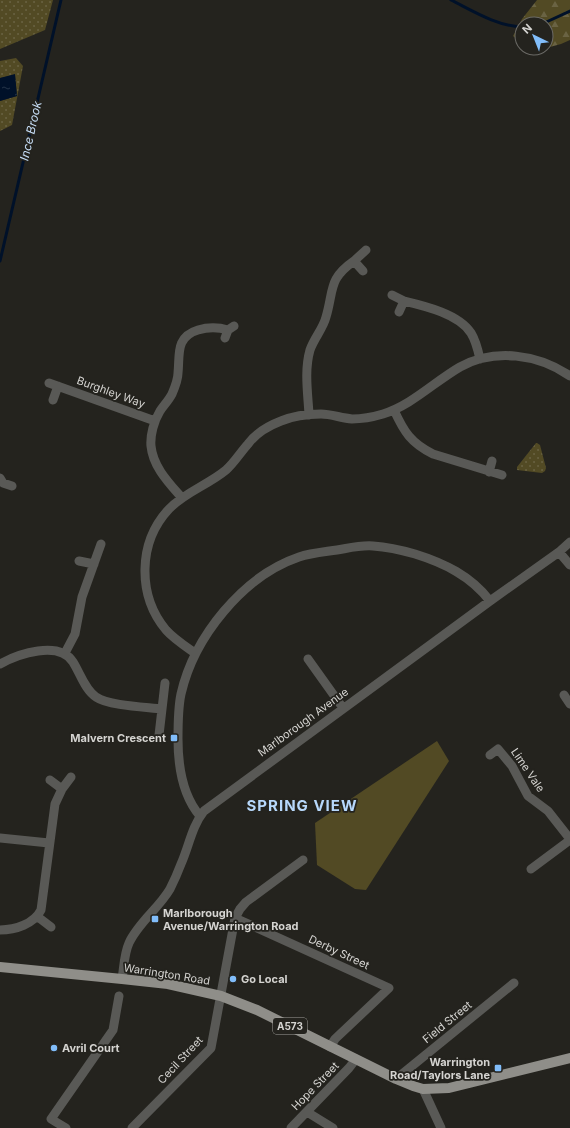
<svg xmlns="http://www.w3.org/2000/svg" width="570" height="1128" font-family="Inter,sans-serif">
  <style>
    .grass { fill: url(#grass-dots) }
    .forest { fill: url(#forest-firs) }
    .park { fill: #524a24 }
    .water { fill: url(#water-ripples) }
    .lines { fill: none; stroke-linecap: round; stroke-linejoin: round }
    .stream { stroke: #001129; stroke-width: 3 }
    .minor { stroke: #595956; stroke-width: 9 }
    .primary { stroke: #8f8e89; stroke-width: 10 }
    .poi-dot { fill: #81bdfa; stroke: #24231e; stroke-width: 1.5 }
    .labels { text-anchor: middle; stroke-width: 3.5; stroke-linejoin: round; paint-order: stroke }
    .shield { fill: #24231e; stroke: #a09f9b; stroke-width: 1 }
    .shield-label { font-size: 10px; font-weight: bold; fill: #d5d4d1 }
    .street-label { font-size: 11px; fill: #d5d4d1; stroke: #24231e }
    .poi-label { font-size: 11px; font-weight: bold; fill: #d5d4d1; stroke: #24231e; text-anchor: start }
    .water-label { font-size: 12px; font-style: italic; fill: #c6ddf6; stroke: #24231e }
    .district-label { font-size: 15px; font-weight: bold; letter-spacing: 1px; fill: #b7d8fb; stroke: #24231e }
  </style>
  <defs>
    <pattern id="grass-dots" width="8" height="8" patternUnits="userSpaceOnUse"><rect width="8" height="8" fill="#524a24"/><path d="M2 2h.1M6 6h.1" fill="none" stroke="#6a6343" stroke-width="1.8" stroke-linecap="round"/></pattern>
    <pattern id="forest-firs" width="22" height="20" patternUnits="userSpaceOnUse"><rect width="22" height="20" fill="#524a24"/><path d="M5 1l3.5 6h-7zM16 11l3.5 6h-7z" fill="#6a6343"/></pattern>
    <pattern id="water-ripples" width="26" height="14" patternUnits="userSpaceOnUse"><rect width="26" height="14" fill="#001129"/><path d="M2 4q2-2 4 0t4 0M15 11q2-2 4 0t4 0" fill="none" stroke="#243347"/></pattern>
  </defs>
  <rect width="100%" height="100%" fill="#24231e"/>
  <path class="grass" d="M0 0H53L45 30 0 49Z
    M16 58 23 66 12 125 0 131V101L17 96 15 75 0 78V61Z
    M536 443H537L540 445 546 468 545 471 542 473 517 470V467Z"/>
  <path class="forest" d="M537 0H570V40L561 44 546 48V24H522V44L513 36 522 19Z"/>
  <path class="park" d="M437 741 449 761 366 890 355 889 317 865 315 823Z"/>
  <path class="water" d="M15 74 17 96 0 101V78Z"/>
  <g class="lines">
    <path class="stream" d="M451 0C473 11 497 26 522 27
      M542 24 570 11
      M0 261 61 0"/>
    <path class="minor" d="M363 271 354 261 366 250
      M392 295 404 301
      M399 312 404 301C425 306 459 314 471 333 476 341 478 350 480 359
      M225 338 228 330 234 326
      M49 383 155 421
      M53 400 58 386
      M394 410C404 432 411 443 433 454L502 475
      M309 415C308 394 304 371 310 350 314 338 323 329 326 317 334 290 328 279 354 261
      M489 472 492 461
      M0 478 3 483 12 486
      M182 498C169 483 153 467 151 446 150 435 154 421 160 411 164 405 169 400 172 394 175 387 178 380 178 373 180 355 175 337 198 330 208 327 218 327 228 330
      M559 552 570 565
      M79 561 94 564
      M65 653 75 634 82 597 101 544
      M195 653C185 646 174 639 166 630 137 595 138 542 169 509 185 492 208 485 226 470 234 463 240 453 248 444 256 433 268 426 281 421 293 416 308 414 321 414 331 414 341 418 352 419 362 419 373 417 383 414 412 405 434 382 460 367 495 348 538 354 570 376
      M308 659 343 708
      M0 664C18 654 59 640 73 662 80 673 85 690 96 697 109 706 146 707 162 709
      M564 695 570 704
      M159 735 165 683
      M490 755 498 749 512 766 528 796 548 811 570 839
      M50 780 62 789
      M200 816C182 795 178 765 178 739 178 724 178 708 181 694 194 637 243 576 299 557 311 553 324 552 337 550 349 548 361 545 373 546 387 547 401 550 415 554 444 563 471 576 490 601
      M0 838 49 843
      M531 869 570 840
      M38 917 51 927
      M235 918 389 988 335 1039 330 1047
      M0 930C15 930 34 924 41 910L55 804 62 789 71 777
      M122 979C124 967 124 954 129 943 138 923 159 908 170 889 174 881 178 872 181 864 189 846 192 826 204 811L490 601 559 552 570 542
      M396 1079 514 983
      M423 1089 441 1128
      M307 1112 333 1128
      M66 1128 51 1119 113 1030 119 996
      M132 1128 211 1048 235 918 240 909 246 902 303 860
      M291 1128 349 1068 356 1059"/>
    <path class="primary" d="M0 967 122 979 168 984 221 996 257 1010 396 1079 413 1086 423 1089 449 1088 570 1058"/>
  </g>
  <g class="poi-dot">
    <rect x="170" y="734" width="8" height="8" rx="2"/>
    <rect x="151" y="915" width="8" height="8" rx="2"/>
    <circle cx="233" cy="979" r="4"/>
    <circle cx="54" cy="1048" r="4"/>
    <rect x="494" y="1064" width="8" height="8" rx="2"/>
  </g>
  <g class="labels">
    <rect class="shield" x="273" y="1018" width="34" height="16" rx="3"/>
    <g class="shield-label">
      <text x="290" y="1030">A573</text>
    </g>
    <g class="street-label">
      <text transform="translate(111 392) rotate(20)" y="4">Burghley Way</text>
      <text transform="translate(303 722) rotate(-36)" y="4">Marlborough Avenue</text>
      <text transform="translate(528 770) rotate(56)" y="4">Lime Vale</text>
      <text transform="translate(339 952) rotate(25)" y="4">Derby Street</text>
      <text transform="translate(167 974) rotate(9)" y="4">Warrington Road</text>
      <text transform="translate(447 1022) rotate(-39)" y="4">Field Street</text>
      <text transform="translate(180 1060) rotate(-47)" y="4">Cecil Street</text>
      <text transform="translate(315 1086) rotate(-46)" y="4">Hope Street</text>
    </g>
    <g class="poi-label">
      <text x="166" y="742" text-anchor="end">Malvern Crescent</text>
      <text x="163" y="917">Marlborough<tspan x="163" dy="13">Avenue/Warrington Road</tspan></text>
      <text x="241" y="983">Go Local</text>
      <text x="62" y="1052">Avril Court</text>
      <text x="490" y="1066" text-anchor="end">Warrington<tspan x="490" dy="13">Road/Taylors Lane</tspan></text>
    </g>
    <g class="water-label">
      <text transform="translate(31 131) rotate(-77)" y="4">Ince Brook</text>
    </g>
    <g class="district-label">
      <text x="302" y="811">SPRING VIEW</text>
    </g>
  </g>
  <g transform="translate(534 36) rotate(317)"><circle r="19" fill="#24231e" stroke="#6b6a66"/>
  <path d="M0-3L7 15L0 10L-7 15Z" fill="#81bdfa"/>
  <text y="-6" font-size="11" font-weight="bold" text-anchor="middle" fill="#d5d4d1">N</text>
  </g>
</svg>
